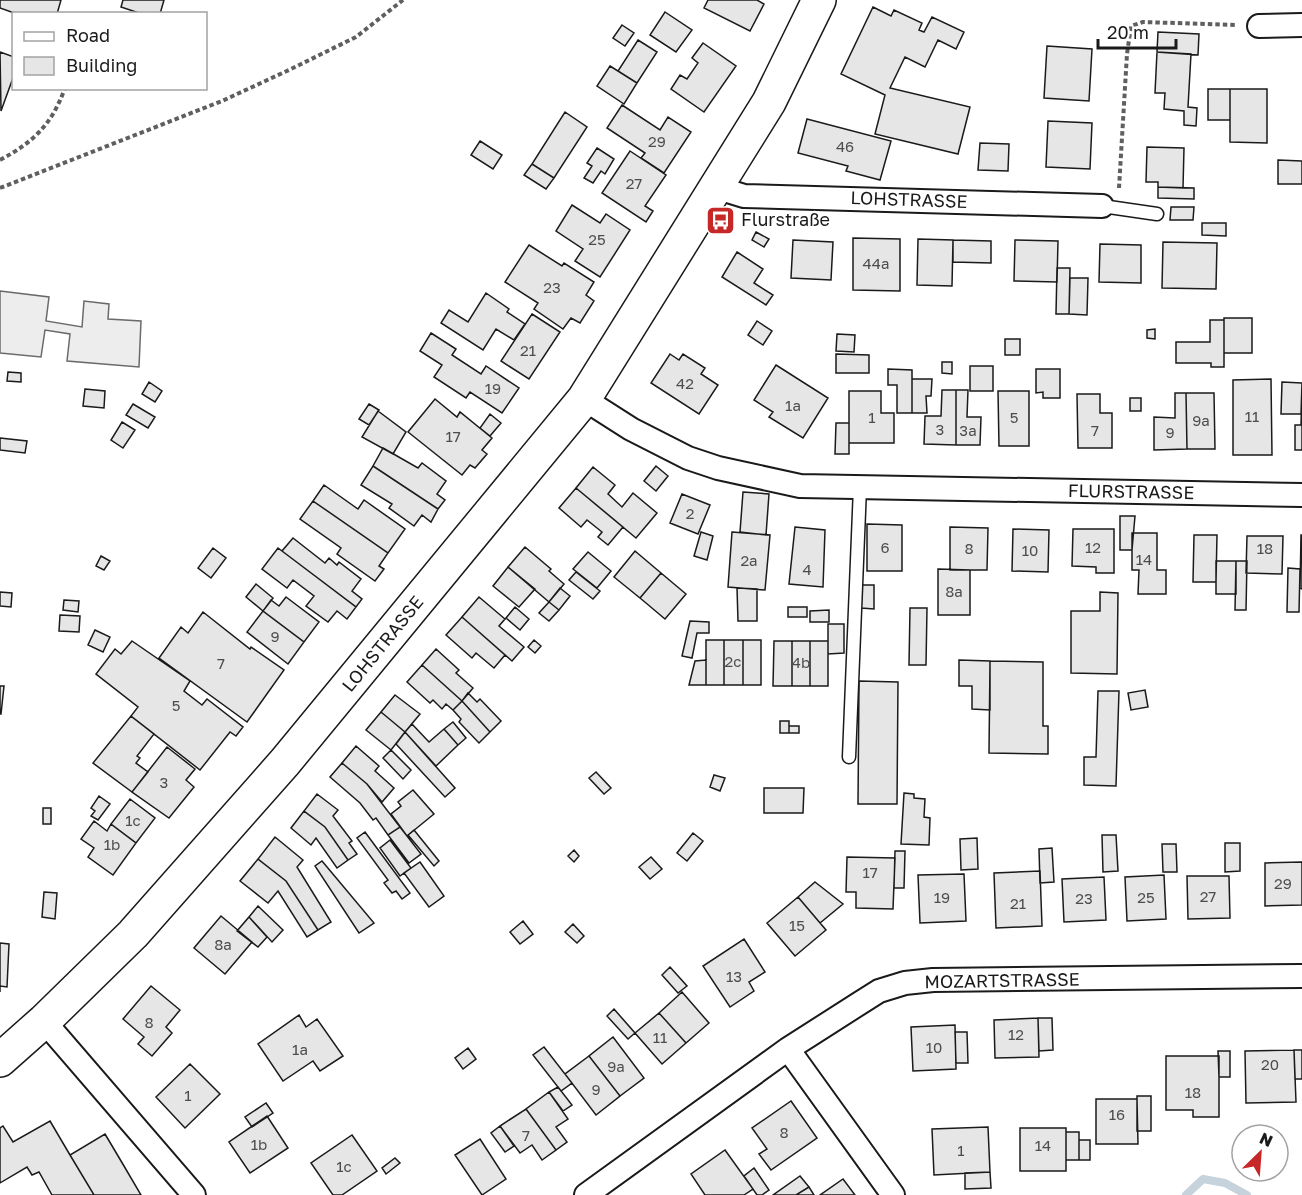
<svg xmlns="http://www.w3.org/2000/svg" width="1302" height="1195" font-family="'Golos Text',sans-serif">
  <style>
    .parking { fill: #ededed; stroke: #6a6a6a; stroke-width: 1.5 }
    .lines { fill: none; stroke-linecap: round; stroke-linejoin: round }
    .stream { stroke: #c6d2dc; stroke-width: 8 }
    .building { fill: #e6e6e6; stroke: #1a1a1a; stroke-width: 1.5 }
    .service-casing { stroke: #1a1a1a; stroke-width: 15 }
    .minor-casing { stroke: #1a1a1a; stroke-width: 26 }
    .secondary-casing { stroke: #1a1a1a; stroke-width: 36 }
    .path { stroke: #5f5f5f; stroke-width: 4; stroke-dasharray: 4.5 3; stroke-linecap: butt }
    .service { stroke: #fff; stroke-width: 12 }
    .minor { stroke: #fff; stroke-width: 22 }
    .secondary { stroke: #fff; stroke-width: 33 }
    .labels { text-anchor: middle; stroke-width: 4.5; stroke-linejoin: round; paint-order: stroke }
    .number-label { font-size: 15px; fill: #4d4d4d }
    .street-label { font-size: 18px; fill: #1a1a1a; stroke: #fff }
    .poi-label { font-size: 18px; fill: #1a1a1a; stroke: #fff; text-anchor: start }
  </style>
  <rect width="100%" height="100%" fill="#fff"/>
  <path class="parking" d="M0 291 49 297 46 321 82 327 84 301 109 304 108 319 141 321 139 367 67 361 70 334 45 330 41 357 0 353Z"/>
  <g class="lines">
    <path class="stream" d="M1186 1195 1203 1179 1225 1183 1247 1195"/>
  </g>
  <path class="building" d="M0 0H61L57 14H17L0 8Z
    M123 0H164L160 14H142L121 7Z
    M708 0H757L764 4 750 31 704 8Z
    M873 7 891 16 894 10 922 23 919 30 924 32 932 17 964 32 956 49 938 40 925 67 905 57 890 88 970 107 958 154 875 134 885 95 841 74Z
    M665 12 692 30 676 52 650 35Z
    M622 25 634 33 625 46 613 38Z
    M1158 32 1199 34 1198 55 1157 52Z
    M638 40 657 52 637 83 618 71Z
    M703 43 736 66 704 112 671 89 680 75 687 79 698 63 692 58Z
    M1047 46 1092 49 1089 101 1044 98Z
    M0 52 14 57V75L1 111Z
    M1157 52 1191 54 1188 107 1197 108 1196 126 1184 125V111L1164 109 1165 93H1155Z
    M610 66 637 83 624 104 597 86Z
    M1208 89H1230V120H1208Z
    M1230 89H1267V143L1230 142Z
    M622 105 660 130 668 117 691 132 664 173 641 158 645 153 607 128Z
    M565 112 587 127 554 178 532 164Z
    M807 119 891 141 880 180 846 171 848 166 798 153Z
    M1048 121 1092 123 1090 169 1046 167Z
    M480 141 502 155 493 169 471 155Z
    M980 143 1009 144 1008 171 978 170Z
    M1147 147 1184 148 1183 188 1158 187V182H1146Z
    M597 148 614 159 605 174 601 171 593 183 584 178 592 166 587 163Z
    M630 151 666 175 645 206 653 211 646 222 602 193Z
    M1278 160 1302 161V184H1278Z
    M532 164 554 178 546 189 524 175Z
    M1158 187 1194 188V199L1158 198Z
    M572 205 600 223 606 214 630 230 600 277 575 261 583 249 556 231Z
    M1171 207H1194L1193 220H1170Z
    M1202 223H1226V236L1202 235Z
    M756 232 769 239 764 247 752 240Z
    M853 238 900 239V291L853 290Z
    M918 239 953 240 952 286 917 285Z
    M793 240 833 242 831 280 791 278Z
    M953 240 991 241V263L953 262Z
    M1015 240 1058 241 1057 282 1014 281Z
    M1163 242 1217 243 1216 289 1162 288Z
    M1100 244 1141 245V283L1099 282Z
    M529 245 562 266 564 263 594 282 586 295 594 301 580 323 571 318 563 329 534 309 538 303 505 282Z
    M737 252 763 269 754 283 773 295 766 305 722 277Z
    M1057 268H1070L1069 314H1056Z
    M1070 278H1088L1087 315 1069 314Z
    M486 293 509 309 507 312 525 324 514 340 496 329 483 350 441 323 449 310 468 322Z
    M532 314 560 332 529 379 501 361Z
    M1224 318H1252V353H1224Z
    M1210 320H1224V367H1211V363H1176V342H1210Z
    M757 321 772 331 763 345 748 335Z
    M1155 329V339L1147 338V330Z
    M431 333 456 349 452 355 481 374 486 366 519 388 502 413 470 392 466 398 434 377 442 365 420 351Z
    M837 334 855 335 854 352 836 351Z
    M1005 339H1020V355H1005Z
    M670 354 679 360 683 354 705 368 701 374 718 385 699 414 651 383Z
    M836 354 869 355V373H836Z
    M942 362H952V374L942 373Z
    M776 365 828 398 803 438 769 417 773 412 754 400Z
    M970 366H993V391H970Z
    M888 369 912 370V413H897V385H888Z
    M1036 369H1060V398H1043V392L1036 393Z
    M8 372 21 373V382L7 381Z
    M912 379H932L931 396H926L927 413H912Z
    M1271 379 1272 455H1233V380Z
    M149 382 162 391 155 402 142 394Z
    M1282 382 1302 383 1301 414H1281Z
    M1302 385V450H1295V425H1301Z
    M85 389 105 391 104 408 83 406Z
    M942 390H956V445L924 444 925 416H941Z
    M956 390H968L967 417H981L980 445H956Z
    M849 391H881V413H894V443H849Z
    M998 391H1029V446H999Z
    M1175 393H1186L1187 449 1154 450V417L1175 418Z
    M1186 393H1214L1215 449H1187Z
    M1077 394H1100V413H1112V448H1078Z
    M1130 398H1141V411H1130Z
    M435 399 457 417 460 412 492 438 482 450 487 454 475 468 470 465 462 475 408 432Z
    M133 404 155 417 148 428 126 415Z
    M369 404 379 410 369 425 359 419Z
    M378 411 406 432 393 454 362 437Z
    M490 414 501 423 490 436 480 428Z
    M122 422 135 430 123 448 111 440Z
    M836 423H849V454H835Z
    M0 438 27 441 25 453 0 450Z
    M383 448 418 468 422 463 446 481 437 494 445 500 438 509 373 466Z
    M373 466 438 509 431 522 422 515 414 526 389 508 392 504 361 485Z
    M656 466 668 476 656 491 644 481Z
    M593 467 615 485 608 494 622 507 633 493 657 513 636 538 576 488Z
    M324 485 358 509 364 500 405 529 388 553 313 501Z
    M576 488 623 527 608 545 598 537 602 532 587 520 581 527 559 508Z
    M743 492 769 494 766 535 740 532Z
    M682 494 710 505 698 534 670 523Z
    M313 501 388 553 379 566 384 569 375 581 337 554 341 548 300 519Z
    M1120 516H1135L1132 550H1120Z
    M867 524 902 525V571H867Z
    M795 527 825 530 823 587 789 584Z
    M950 527 988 528 987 570H950Z
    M1013 529 1049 530 1048 572 1012 571Z
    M1073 529H1114V573H1096V567L1072 566Z
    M701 532 713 536 707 560 694 556Z
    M732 532 770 535 765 590 728 587Z
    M1132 533H1157V570H1166V594H1138L1139 570H1132Z
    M1194 535H1217L1216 582H1193Z
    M1301 535H1302V589L1300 588Z
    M1247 536H1283L1282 574 1246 573Z
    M293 538 325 563 329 558 337 565 339 562 361 579 352 591 362 599 356 607 282 551Z
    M525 547 551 569 549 571 564 584 549 602 508 567Z
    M213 548 226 558 211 578 198 568Z
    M278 548 356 607 347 619 337 611 328 622 306 606 314 596 293 580 287 588 262 569Z
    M635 551 661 573 640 598 614 577Z
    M588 552 611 571 597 588 573 569Z
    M101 556 110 561 104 570 96 566Z
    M1216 561H1236V594H1216Z
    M1236 561H1247L1246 610H1235Z
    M508 567 535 589 519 607 493 586Z
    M1288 568 1300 569 1299 612H1287Z
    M938 569 970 570V615H938Z
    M576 572 600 591 593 599 569 580Z
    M661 573 686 594 665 619 640 598Z
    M256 584 273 598 263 611 246 597Z
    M862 585H874V609L861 608Z
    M560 588 570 596 559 610 549 602Z
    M737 588 757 589V621H738Z
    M0 592 12 593 11 607 0 606Z
    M1100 592 1118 593 1117 674 1071 673V611H1100Z
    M286 597 319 622 304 642 263 611 271 600 279 606Z
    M479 597 505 619 499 626 524 647 512 661 462 617Z
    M64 600 79 601 78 612 63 610Z
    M549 602 559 610 549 621 539 613Z
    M515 607 529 619 520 630 506 618Z
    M788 607H807V617H788Z
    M910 608H927L926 665H909Z
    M829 610V622H810V611Z
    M263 611 304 642 288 664 247 632Z
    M203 612 250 649 251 647 284 670 247 722 159 658 181 627 188 633Z
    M60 615 80 616 79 632 59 631Z
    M462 617 505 655 494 668 476 653 472 658 446 635Z
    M690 621 709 622V633H697L692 658 682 656Z
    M828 624H844V653L828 654Z
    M95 630 110 637 103 652 88 645Z
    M534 640 541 646 535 653 528 647Z
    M706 640H724V685H706Z
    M724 640H743V685H724Z
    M743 640H761V685H743Z
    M132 641 190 681 184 691 202 705 207 699 243 727 236 736 230 732 200 770 131 716 138 707 96 674 115 649 121 654Z
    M774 641H792V686H773Z
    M792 641H810V686H792Z
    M810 641H828V686H810Z
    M436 649 459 670 456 673 473 688 462 701 422 665Z
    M706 660V685H689L695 661Z
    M959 660 990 661V710L972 709V686H959Z
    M990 661 1043 662V726H1048V754L989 753Z
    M422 665 462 701 453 710 446 704 442 709 433 700 430 703 407 682Z
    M859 681 898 682 897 804H858Z
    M0 686H4L1 714H0Z
    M1145 690 1148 707 1131 710 1128 693Z
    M1098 691H1119L1116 786 1084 785V757H1096Z
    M468 693 477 702 480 699 501 721 490 732 462 701Z
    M395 695 420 714 405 732 381 712Z
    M462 701 490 732 479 743 459 722 461 719 453 710Z
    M381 712 405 732 391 750 366 730Z
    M131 716 154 734 137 756 140 758 136 763 148 772 132 792 93 763Z
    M780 721H789V733H780Z
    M453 722 466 738 458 745 444 729Z
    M412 724 429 742 444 729 458 745 436 766 405 732Z
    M789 726H799V733H789Z
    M405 732 455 788 445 797 396 744Z
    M356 746 379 766 375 771 394 788 382 802 367 784 342 763Z
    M167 747 195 769 186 780 194 787 169 818 132 792Z
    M391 750 411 770 403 779 383 758Z
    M342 763 367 784 400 827 388 835 376 818 373 820 360 803 330 777Z
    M596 772 611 788 604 794 589 778Z
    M714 775 725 778 720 791 710 787Z
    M764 788H804L803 813H764Z
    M413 790 434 814 407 836 391 814 401 806 398 802Z
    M904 793 914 794V798L925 799 924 817 930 818 929 845 901 844Z
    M317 794 338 810 333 816 352 841 349 843 357 854 348 860 325 827 304 811Z
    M99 796 110 804 98 820 91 816 95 811 91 808Z
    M130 799 155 818 136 843 111 824Z
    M43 808H51V824H43Z
    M304 811 325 827 348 860 337 868 316 838 311 845 291 828Z
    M94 821 107 831 111 824 136 843 113 875 88 857 94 848 81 839Z
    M400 827 421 854 409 863 388 835Z
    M414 830 439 861 434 866 408 835Z
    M365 832 410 893 402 899 396 891 392 893 384 883 388 880 357 838Z
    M693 833 703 841 687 861 677 853Z
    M1102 835H1116L1118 871 1103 872Z
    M275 837 303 860 297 867 331 922 318 930 286 881 258 859Z
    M977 838 978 869 961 870 960 839Z
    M390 840 411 868 400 876 380 848Z
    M1225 843H1240V871L1225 872Z
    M1162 844H1176L1177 872H1163Z
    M1052 848 1054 882 1040 883 1039 849Z
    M574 850 579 856 574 862 568 856Z
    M895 851H905L904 888H894Z
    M651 857 662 869 650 879 639 867Z
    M847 857 895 858 893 909 856 908V892H846Z
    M258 859 286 881 318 930 307 937 278 891 268 903 240 881Z
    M322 861 374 923 359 933 315 866Z
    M420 862 444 896 429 907 404 873Z
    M1302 862V905L1265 906V863Z
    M1040 871 1042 926 996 928 994 873Z
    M964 874 966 921 920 923 918 875Z
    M1164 875 1166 919 1127 921 1125 877Z
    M1187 876H1229L1230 918 1188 919Z
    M1104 877 1106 920 1064 922 1062 879Z
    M815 882 843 904 820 923 798 897Z
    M44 892 57 893 55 919 42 917Z
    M798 897 826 930 795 956 767 923Z
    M258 906 283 930 272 942 249 917Z
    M221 916 252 942 225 974 194 948Z
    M249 917 267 937 258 947 237 931Z
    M523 921 533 934 520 944 510 932Z
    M573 924 584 936 577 943 565 932Z
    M744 939 765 972 749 982 754 991 730 1007 703 966Z
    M0 943 9 944 7 987 0 986V992Z
    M670 967 687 986 678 993 662 975Z
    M151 986 180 1010 166 1027 172 1033 152 1056 138 1044 144 1037 123 1019Z
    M682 992 709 1023 686 1043 659 1013Z
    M614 1009 635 1033 628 1039 607 1016Z
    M659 1013 686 1043 662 1064 635 1033Z
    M299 1015 306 1027 317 1019 343 1056 320 1071 313 1061 283 1081 258 1044Z
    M1038 1018H1052L1053 1050 1039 1051Z
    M1038 1018 1039 1057 995 1058 994 1020Z
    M955 1025 956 1069 913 1071 911 1027Z
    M955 1032H967L968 1063H956Z
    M613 1037 644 1078 620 1096 589 1056Z
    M544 1047 572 1083 561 1091 533 1055Z
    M468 1048 476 1059 463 1069 455 1058Z
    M1294 1050H1302V1079H1295Z
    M1294 1050 1296 1102 1246 1103 1245 1051Z
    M1218 1051H1230V1077H1219Z
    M589 1056 620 1096 596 1115 565 1074Z
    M1166 1056H1219V1117H1193V1110H1166Z
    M190 1064 220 1094 185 1128 156 1097Z
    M558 1087 572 1105 563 1111 549 1092Z
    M549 1092 568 1119 556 1127 567 1142 556 1150 526 1109Z
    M1137 1096H1151V1131H1137Z
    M1096 1099H1137L1138 1144H1096Z
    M791 1101 817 1138 771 1170 759 1154 767 1149 752 1128Z
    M266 1103 273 1113 252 1127 245 1117Z
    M526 1109 556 1150 542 1160 532 1145 520 1153 500 1126Z
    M267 1116 288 1148 250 1173 229 1142Z
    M50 1121 70 1155 94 1195H52L39 1172 32 1175 27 1167 0 1183V1128L3 1126 13 1142Z
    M500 1126 514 1146 505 1152 491 1133Z
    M988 1127 990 1172 934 1175 932 1129Z
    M1020 1128H1066V1171H1020Z
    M1066 1132H1079V1160H1066Z
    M105 1134 124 1166 141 1195H94L70 1155Z
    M352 1135 377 1171 342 1195H333L311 1163Z
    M480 1139 506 1179 482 1195 455 1155Z
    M1079 1140H1090V1160H1079Z
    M725 1150 753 1189 744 1195H705L691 1174Z
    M395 1158 400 1163 386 1174 382 1168Z
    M754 1168 769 1190 762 1195H757L744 1176Z
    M990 1172 991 1188 965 1189V1173Z
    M800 1176 809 1187 796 1195H773Z
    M843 1179 855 1195H820Z
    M809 1187 814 1195H796Z"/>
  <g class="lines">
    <defs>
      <path id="service" d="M1102 206 1157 214
        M849 757 860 487"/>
      <path id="minor" d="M1259 26 1302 25
        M718 188 744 196 1102 206
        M584 399 631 429 688 458 718 468 800 486 1302 495
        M44 1021 194 1195
        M788 1049 893 1195
        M586 1195 788 1049 860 1003 879 991 905 983 933 980 1302 976"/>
      <path id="secondary" d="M0 1060 44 1021 133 934 285 762 584 399 769 102 819 0"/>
    </defs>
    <use href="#service" class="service-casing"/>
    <use href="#minor" class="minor-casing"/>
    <use href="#secondary" class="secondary-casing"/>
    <path class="path" d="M0 160C34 142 52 124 65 88
      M0 188 222 101 289 70 356 37 403 0
      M1119 188 1127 54 1131 26 1143 22 1237 25"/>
    <use href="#service" class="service"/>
    <use href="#minor" class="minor"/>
    <use href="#secondary" class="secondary"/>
  </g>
  <defs>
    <symbol id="bus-square" viewBox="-11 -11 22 22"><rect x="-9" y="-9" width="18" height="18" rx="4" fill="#c62828" stroke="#fff"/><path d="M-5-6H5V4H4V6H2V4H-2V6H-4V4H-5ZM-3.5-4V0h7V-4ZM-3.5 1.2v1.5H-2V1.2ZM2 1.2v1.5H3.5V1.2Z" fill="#fff"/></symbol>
  </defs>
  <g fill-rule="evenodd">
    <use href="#bus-square" x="704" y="204" width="33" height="33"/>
  </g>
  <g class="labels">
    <g class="number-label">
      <text x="657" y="147">29</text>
      <text x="845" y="152">46</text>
      <text x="634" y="189">27</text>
      <text x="597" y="245">25</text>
      <text x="876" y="269">44a</text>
      <text x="552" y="293">23</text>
      <text x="528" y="356">21</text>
      <text x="685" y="389">42</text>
      <text x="493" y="394">19</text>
      <text x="793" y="411">1a</text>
      <text x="1252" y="422">11</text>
      <text x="872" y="423">1</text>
      <text x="1014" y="423">5</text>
      <text x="1201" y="426">9a</text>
      <text x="940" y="435">3</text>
      <text x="968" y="436">3a</text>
      <text x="1095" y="436">7</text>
      <text x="1170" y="438">9</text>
      <text x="453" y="442">17</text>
      <text x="690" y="519">2</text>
      <text x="885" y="553">6</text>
      <text x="1093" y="553">12</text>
      <text x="969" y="554">8</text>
      <text x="1265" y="554">18</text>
      <text x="1030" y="556">10</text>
      <text x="1144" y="565">14</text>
      <text x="749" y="566">2a</text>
      <text x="807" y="575">4</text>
      <text x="954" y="597">8a</text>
      <text x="275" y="642">9</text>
      <text x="733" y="667">2c</text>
      <text x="801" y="668">4b</text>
      <text x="221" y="669">7</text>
      <text x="176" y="711">5</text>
      <text x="164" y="788">3</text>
      <text x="133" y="826">1c</text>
      <text x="112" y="850">1b</text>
      <text x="870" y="878">17</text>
      <text x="1283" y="889">29</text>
      <text x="1208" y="902">27</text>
      <text x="942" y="903">19</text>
      <text x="1146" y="903">25</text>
      <text x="1084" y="904">23</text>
      <text x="1018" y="909">21</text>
      <text x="797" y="931">15</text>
      <text x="223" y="950">8a</text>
      <text x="734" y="982">13</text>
      <text x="149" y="1028">8</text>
      <text x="1016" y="1040">12</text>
      <text x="660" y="1043">11</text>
      <text x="934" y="1053">10</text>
      <text x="300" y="1055">1a</text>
      <text x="1270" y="1070">20</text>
      <text x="616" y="1072">9a</text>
      <text x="596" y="1095">9</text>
      <text x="1193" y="1098">18</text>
      <text x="188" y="1101">1</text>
      <text x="1117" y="1120">16</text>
      <text x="784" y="1138">8</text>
      <text x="526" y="1141">7</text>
      <text x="259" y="1150">1b</text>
      <text x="1043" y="1151">14</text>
      <text x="961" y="1156">1</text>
      <text x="344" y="1172">1c</text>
    </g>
    <g class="street-label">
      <text transform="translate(909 200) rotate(2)" y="6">LOHSTRASSE</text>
      <text transform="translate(1131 492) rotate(1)" y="6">FLURSTRASSE</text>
      <text transform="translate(383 644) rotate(-51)" y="6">LOHSTRASSE</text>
      <text transform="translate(1002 981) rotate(-1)" y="6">MOZARTSTRASSE</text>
    </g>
    <g class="poi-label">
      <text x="741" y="226">Flurstraße</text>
    </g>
  </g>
  <rect x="12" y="12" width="195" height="78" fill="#ffffff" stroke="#a3a3a3" stroke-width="1.5"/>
  <rect x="24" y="32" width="30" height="9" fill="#ffffff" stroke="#a3a3a3" stroke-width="1.5"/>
  <text x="66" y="42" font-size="18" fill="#1a1a1a">Road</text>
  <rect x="24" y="57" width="30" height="18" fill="#e6e6e6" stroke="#a3a3a3" stroke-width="1.5"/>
  <text x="66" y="72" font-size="18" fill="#1a1a1a">Building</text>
  <g transform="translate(1260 1153) rotate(25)"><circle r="28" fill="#ffffff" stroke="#a3a3a3" stroke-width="1.5"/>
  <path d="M0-4.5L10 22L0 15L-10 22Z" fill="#c62828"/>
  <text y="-9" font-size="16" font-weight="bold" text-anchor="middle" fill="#1a1a1a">N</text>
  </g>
  <path d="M1098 39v9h78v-9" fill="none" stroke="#1a1a1a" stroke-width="3"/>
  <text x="1107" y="39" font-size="18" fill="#1a1a1a" stroke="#ffffff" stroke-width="4.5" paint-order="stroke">20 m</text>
</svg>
